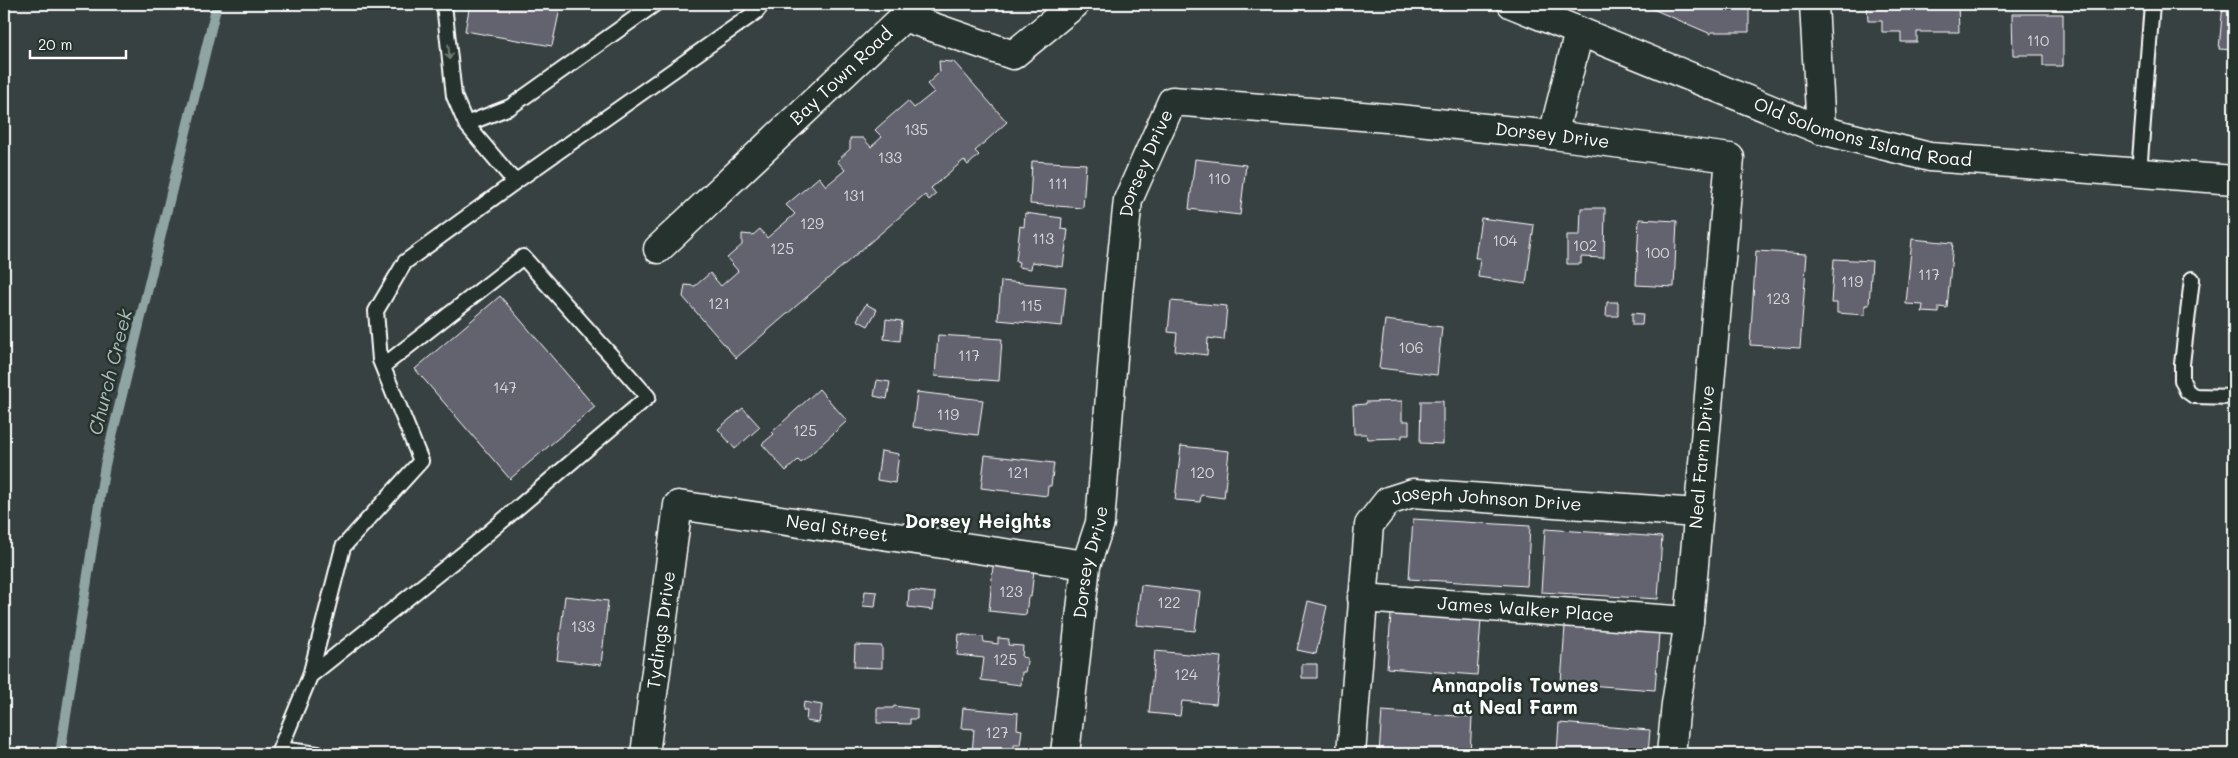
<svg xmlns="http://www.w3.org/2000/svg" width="2238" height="758" font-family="Mali,sans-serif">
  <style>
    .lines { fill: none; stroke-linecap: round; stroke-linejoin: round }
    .stream { stroke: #8fa5a4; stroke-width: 10 }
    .building { fill: #636370; stroke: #fff }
    .service-casing { stroke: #fff; stroke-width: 18 }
    .minor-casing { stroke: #fff; stroke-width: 31 }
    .secondary-casing { stroke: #fff; stroke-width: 31 }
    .service { stroke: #26332d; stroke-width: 14 }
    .minor { stroke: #26332d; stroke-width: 28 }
    .secondary { stroke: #26332d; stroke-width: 28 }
    .oneway { stroke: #727a76 }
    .labels { text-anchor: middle; stroke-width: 5; stroke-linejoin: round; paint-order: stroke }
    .number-label { font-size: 15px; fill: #d8d8db }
    .street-label { font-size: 18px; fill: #fff; stroke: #26332d }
    .water-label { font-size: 19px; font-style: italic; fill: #abbcbb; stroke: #26332d }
    .neighbourhood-label { font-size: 19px; font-weight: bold; fill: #fff; stroke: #26332d }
  </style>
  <rect width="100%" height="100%" fill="#384141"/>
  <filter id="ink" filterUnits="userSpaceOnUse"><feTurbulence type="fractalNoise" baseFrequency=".02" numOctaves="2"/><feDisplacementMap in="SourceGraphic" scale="10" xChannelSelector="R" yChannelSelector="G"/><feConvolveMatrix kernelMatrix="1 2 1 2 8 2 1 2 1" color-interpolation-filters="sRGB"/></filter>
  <g filter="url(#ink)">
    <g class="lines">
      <path class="stream" d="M60 754 105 465 217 4"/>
    </g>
    <path class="building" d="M470 4H561L552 46 465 31Z
      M1648 4H1749V32H1711V34L1648 7Z
      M1867 4H1958L1959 32H1917V42H1901V32H1882V21H1868Z
      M2223 4H2234V50L2219 49Z
      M2012 14H2063V66H2043V55H2013Z
      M939 61 951 62 953 61 1007 122 975 151 979 155 968 165 964 160 931 188 936 194 929 200 925 195 736 358 683 297 685 285 695 286 710 273 721 286 738 271 727 258 742 245V234L753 235 760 229 767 238 795 214 786 205 819 177 826 186 845 170 837 161 850 149V138H863L871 147 882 137 875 130 878 127 908 101 914 108 934 92 927 84 940 72Z
      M1195 159 1246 165 1240 215 1189 209Z
      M1032 161 1086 164 1083 208 1030 204Z
      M1581 208H1605L1604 258 1581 257V264H1567V235H1580Z
      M1025 213 1062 218 1061 229 1068 230 1063 267 1032 262 1031 269 1018 267 1019 262 1016 261 1020 226 1024 227Z
      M1481 218 1534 225 1526 284 1478 277 1480 258H1475Z
      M1639 219 1677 221 1674 287 1636 285Z
      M1912 239 1953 243 1947 308 1939 307V313L1922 312 1923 305 1906 304Z
      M1756 251 1807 254 1800 348 1750 345Z
      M1834 259 1872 261 1869 305H1865V315L1837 313V303H1831Z
      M1001 281 1066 287 1062 326 998 320Z
      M500 296 595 407 510 479 415 369Z
      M1171 301 1227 306 1224 340 1208 338 1207 355 1175 351 1177 333 1168 332Z
      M1607 302H1618V316H1606Z
      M866 304 877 310 868 326 857 320Z
      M1632 313 1643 314 1642 325H1632Z
      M886 319 902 321 900 341 884 339Z
      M1385 320 1442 327 1437 375 1379 368Z
      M938 335 1002 339 999 381 935 376Z
      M877 380 890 382 887 399 874 396Z
      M819 389 847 421 801 463 798 460 786 471 762 444 774 434 772 432Z
      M917 392 983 400 978 435 913 427Z
      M1402 401V421H1409V435H1402V438L1367 439 1366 434H1354L1353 405 1366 404V402Z
      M1421 401H1443V444L1420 443Z
      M743 408 760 427 735 449 718 429Z
      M1181 446 1229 451 1224 498 1201 495 1200 502 1175 500Z
      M881 451 899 454 895 483 877 480Z
      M985 455 1054 463 1051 486H1048L1047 496 981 488Z
      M1413 519 1530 526 1527 586 1409 579Z
      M1545 529 1662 537 1658 599 1541 592Z
      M993 566 1034 570 1031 597H1028L1026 615 989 611Z
      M1141 585 1200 592 1195 631 1136 625Z
      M909 590 935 593 933 610 908 607Z
      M865 591 877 592 875 607 863 606Z
      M565 596 608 601 601 665 557 660Z
      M1308 601 1327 606 1316 654 1297 650Z
      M1391 614 1481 620 1477 675 1387 668Z
      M1565 626 1659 633 1655 690 1561 683Z
      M959 634 983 637 984 642 998 644V638L1009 639 1008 645 1023 646 1022 657 1027 658V662L1025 672H1022L1021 685 981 680 984 658 957 655Z
      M855 645 882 646V668L854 667Z
      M1155 651 1221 657 1216 704 1182 701 1180 716 1149 713Z
      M1302 664H1317V678H1302Z
      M804 702 822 705 819 723 806 721 807 711 803 710Z
      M894 706 917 709V719H910V724L877 723V708H893Z
      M963 708 1018 713 1017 729 1022 730 1020 745H1014L1013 754H972L974 729 961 728Z
      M1382 711 1472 717 1470 754H1379Z
      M1559 723 1650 730 1648 754H1557Z
      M905 747 923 749 942 750 941 754H904Z"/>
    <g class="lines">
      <defs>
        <path id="service" d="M444 4 454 96 466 124 515 182
          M466 124 510 107 655 4
          M2139 173 2152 4
          M2192 279 2182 364V380L2187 391 2194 396 2234 397
          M310 676 474 545 648 397 523 257 383 366
          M318 754 280 749 310 676 343 547 421 461 380 360 376 311 405 262 515 182 756 12 762 4"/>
        <g id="minor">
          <path d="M1814 4 1821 130"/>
          <path d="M1553 135 1579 32"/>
          <path id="s1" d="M658 249 904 17 1013 55 1075 4"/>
          <path id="s2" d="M1362 598 1689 621"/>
          <path id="s3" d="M645 754 678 505 1086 565"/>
          <path id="s4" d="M1065 754 1086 565 1100 523 1118 294 1128 200 1172 101 1399 119 1553 135 1730 158 1689 621 1676 704 1671 754"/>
          <path id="s5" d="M1351 754 1369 525 1388 501 1413 493 1697 513"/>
        </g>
        <g id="secondary">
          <path id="s6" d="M1512 4 1821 130 1930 157 2234 180"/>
        </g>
      </defs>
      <use href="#service" class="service-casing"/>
      <use href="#minor" class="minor-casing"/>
      <use href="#secondary" class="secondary-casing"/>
      <use href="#service" class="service"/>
      <use href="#minor" class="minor"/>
      <use href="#secondary" class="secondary"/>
    </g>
    <defs><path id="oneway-shaft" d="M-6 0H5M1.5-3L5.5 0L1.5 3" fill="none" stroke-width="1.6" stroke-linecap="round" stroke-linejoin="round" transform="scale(1.25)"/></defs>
    <use class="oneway" href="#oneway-shaft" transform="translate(449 52) rotate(84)"/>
  </g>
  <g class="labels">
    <g class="number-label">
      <text x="2038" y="46">110</text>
      <text x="916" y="135">135</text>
      <text x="890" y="163">133</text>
      <text x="1219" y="184">110</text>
      <text x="1058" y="189">111</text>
      <text x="854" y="201">131</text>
      <text x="812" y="229">129</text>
      <text x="1043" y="244">113</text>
      <text x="1505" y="246">104</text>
      <text x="1585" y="251">102</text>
      <text x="782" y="254">125</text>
      <text x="1657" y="258">100</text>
      <text x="1929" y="280">117</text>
      <text x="1852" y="287">119</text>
      <text x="1778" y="304">123</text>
      <text x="719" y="309">121</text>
      <text x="1031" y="311">115</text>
      <text x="1411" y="353">106</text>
      <text x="969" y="361">117</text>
      <text x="505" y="393">147</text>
      <text x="948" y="420">119</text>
      <text x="805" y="436">125</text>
      <text x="1018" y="478">121</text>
      <text x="1202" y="478">120</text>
      <text x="1011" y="597">123</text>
      <text x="1169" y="608">122</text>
      <text x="583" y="632">133</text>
      <text x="1005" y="665">125</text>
      <text x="1186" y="680">124</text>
      <text x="997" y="738">127</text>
    </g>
    <g class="street-label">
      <text dy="6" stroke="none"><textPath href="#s1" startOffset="252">Bay Town Road</textPath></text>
      <text dy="6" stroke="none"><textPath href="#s6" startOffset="375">Old Solomons Island Road</textPath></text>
      <text dy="6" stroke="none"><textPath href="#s4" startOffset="1049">Dorsey Drive</textPath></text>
      <text dy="6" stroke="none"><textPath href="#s4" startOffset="599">Dorsey Drive</textPath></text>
      <text transform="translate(1702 457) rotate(-85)" y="6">Neal Farm Drive</text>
      <text dy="6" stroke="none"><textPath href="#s5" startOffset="360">Joseph Johnson Drive</textPath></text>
      <text dy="6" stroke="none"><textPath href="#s3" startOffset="412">Neal Street</textPath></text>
      <text dy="6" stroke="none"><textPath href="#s4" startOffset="194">Dorsey Drive</textPath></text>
      <text dy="6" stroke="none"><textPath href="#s2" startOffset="164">James Walker Place</textPath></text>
      <text dy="6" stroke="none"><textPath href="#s3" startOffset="125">Tydings Drive</textPath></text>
    </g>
    <g class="water-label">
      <text transform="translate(110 372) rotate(-76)" y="7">Church Creek</text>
    </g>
    <g class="neighbourhood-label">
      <text x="978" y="528">Dorsey Heights</text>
      <text x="1515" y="692">Annapolis Townes<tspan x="1515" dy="22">at Neal Farm</tspan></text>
    </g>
  </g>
  <rect width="2238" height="758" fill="none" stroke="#26332d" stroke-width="20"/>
  <rect x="10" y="10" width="2218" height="738" fill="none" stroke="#fff" stroke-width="2" filter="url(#ink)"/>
  <path d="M30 50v8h96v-8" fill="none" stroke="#ffffff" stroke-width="2.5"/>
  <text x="38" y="50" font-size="15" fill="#ffffff" stroke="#26332d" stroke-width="4" paint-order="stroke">20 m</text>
</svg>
